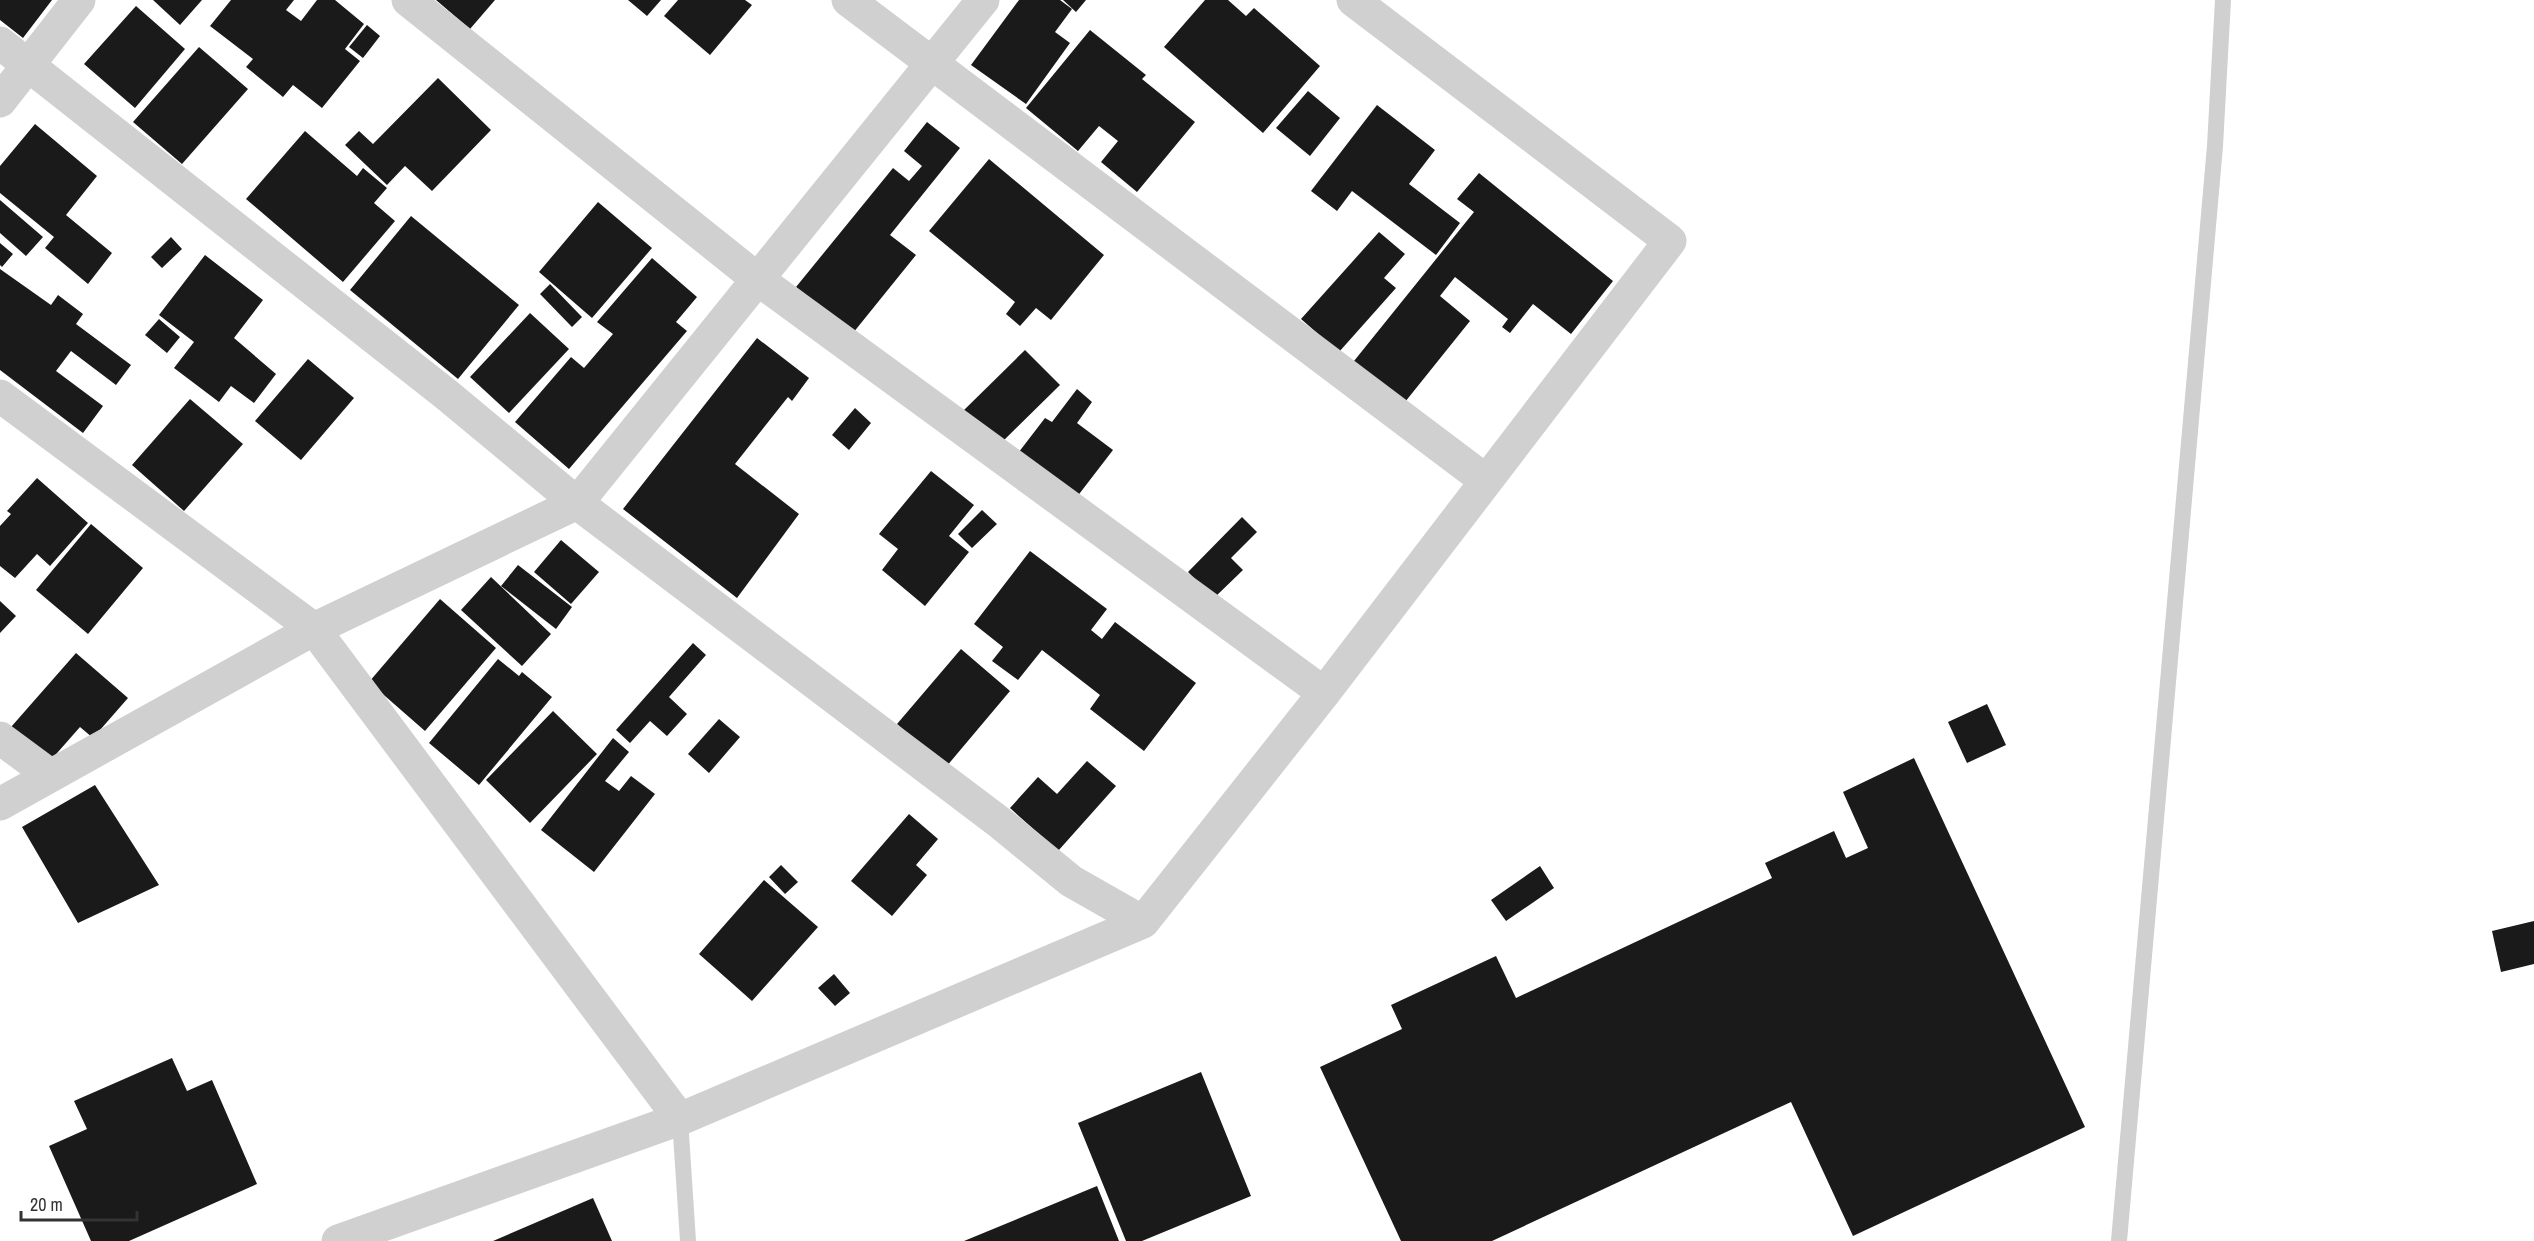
<svg xmlns="http://www.w3.org/2000/svg" width="2534" height="1241" font-family="'Archivo Narrow',sans-serif">
  <style>
    .building { fill: #1a1a1a }
    .lines { fill: none; stroke-linecap: round; stroke-linejoin: round }
    .lane { stroke: #d0d0d0; stroke-width: 16 }
    .street { stroke: #d0d0d0; stroke-width: 33 }
  </style>
  <rect width="100%" height="100%" fill="#fff"/>
  <path class="building" d="M0 0H52L23 38 0 20Z
    M153 0H202L180 25Z
    M231 0H294L286 10 301 21 317 0H335L364 24 345 49 360 61 322 108 293 85 283 97 246 67 253 59 210 26Z
    M436 0H495L470 29Z
    M628 0H661L647 16Z
    M678 0H745L752 5 710 55 664 16Z
    M1019 0H1060L1072 9 1055 32 1070 43 1026 104 971 65Z
    M1063 0H1086L1076 12Z
    M1205 0H1228L1246 16 1254 8 1320 66 1263 133 1164 47Z
    M136 6 185 49 135 108 84 64Z
    M367 25 380 36 363 58 349 47Z
    M1090 30 1146 75 1142 79 1195 122 1137 192 1101 162 1118 141 1099 126 1078 151 1026 108Z
    M199 47 248 89 182 164 133 122Z
    M438 78 491 130 432 191 405 166 387 185 345 145 359 131 373 144Z
    M1308 91 1340 118 1310 156 1276 128Z
    M1377 105 1435 150 1409 184 1460 223 1436 255 1352 191 1337 211 1311 191Z
    M927 122 960 148 890 235 916 255 853 333 796 287 893 168 909 181 922 166 904 151Z
    M35 124 97 176 66 215 112 253 88 284 45 248 54 237 0 193V166Z
    M305 131 357 176 363 168 387 188 374 203 395 221 343 282 246 199Z
    M989 159 1104 255 1051 320 1036 308 1020 326 1006 314 1015 302 929 231Z
    M1479 173 1613 281 1571 334 1533 304 1510 333 1502 327 1508 319 1455 277 1440 296 1470 321 1405 402 1354 361 1474 212 1457 199Z
    M0 200 43 237 26 256 0 233Z
    M598 202 652 248 592 318 539 272Z
    M411 216 519 305 458 379 350 290Z
    M1379 232 1405 254 1384 278 1396 288 1339 352 1301 319Z
    M171 237 182 249 162 268 151 257Z
    M0 243 13 254 2 267 0 265Z
    M205 255 263 300 234 338 276 374 254 403 231 386 219 402 174 368 194 342 159 315Z
    M652 258 697 297 676 322 687 331 569 469 515 422 571 357 584 368 613 334 597 322Z
    M0 269 51 305 58 295 83 314 76 324 131 365 116 385 71 351 56 371 103 406 83 433 0 370Z
    M550 284 582 317 572 327 540 294Z
    M530 313 569 349 509 413 470 377Z
    M159 319 180 337 167 353 145 335Z
    M757 338 809 378 792 401 788 397 735 464 799 514 737 598 623 509Z
    M1025 350 1060 385 997 447 962 412Z
    M308 359 354 398 301 460 255 421Z
    M1077 389 1092 402 1077 423 1113 450 1073 502 1015 457 1045 418 1052 422Z
    M190 399 243 444 184 511 132 465Z
    M855 408 871 423 849 450 832 435Z
    M931 471 974 505 949 536 969 552 925 606 882 570 898 549 879 534Z
    M37 478 88 523 50 566 37 554 15 578 0 566V526L11 514 7 511Z
    M982 510 997 524 972 548 958 534Z
    M1242 517 1257 532 1231 558 1243 570 1214 598 1188 572Z
    M91 524 143 568 88 634 36 590Z
    M561 540 599 572 571 604 534 572Z
    M1030 551 1107 609 1091 630 1102 639 1115 622 1196 683 1144 751 1090 709 1100 695 1042 650 1018 680 992 661 1003 647 974 624Z
    M518 565 572 607 556 629 501 586Z
    M491 577 551 634 522 666 461 610Z
    M440 599 496 648 425 731 369 682Z
    M0 601 16 616 0 633Z
    M693 643 706 655 669 697 687 714 667 736 650 721 630 743 616 730Z
    M961 649 1010 691 946 767 897 724Z
    M76 653 128 698 93 738 80 727 43 769 4 735Z
    M498 659 519 676 522 672 552 697 479 785 429 743Z
    M1987 704 2006 745 1967 763 1948 722Z
    M553 711 597 754 530 823 486 780Z
    M719 719 740 737 709 773 688 754Z
    M613 738 629 752 605 781 619 791 631 776 655 794 594 872 541 830Z
    M1914 758 2085 1127 1853 1236 1791 1102 1492 1241H1401L1320 1067 1402 1029 1391 1005 1496 956 1516 998 1772 878 1765 863 1834 831 1846 858 1868 848 1843 792Z
    M1087 761 1116 786 1058 851 1010 808 1038 777 1057 794Z
    M95 785 159 885 78 923 22 827Z
    M909 814 938 839 916 865 927 875 892 916 851 881Z
    M781 865 798 882 785 894 769 877Z
    M1540 866 1554 888 1506 921 1491 900Z
    M764 880 818 927 752 1001 699 954Z
    M2534 921V964L2501 972 2492 931Z
    M834 974 850 993 835 1006 818 988Z
    M172 1058 187 1091 212 1080 257 1184 129 1241H91L49 1146 87 1129 74 1101Z
    M1201 1072 1251 1196 1142 1241H1126L1078 1123Z
    M1097 1186 1119 1241H964Z
    M593 1198 612 1241H493Z"/>
  <g class="lines">
    <path class="lane" d="M680 1119 688 1241
      M2119 1241 2215 146 2223 0"/>
    <path class="street" d="M408 0 756 278 1324 693
      M848 0 1485 480
      M0 43 447 395 577 503 999 822 1071 881 1143 922
      M0 101 79 0
      M0 396 314 629 680 1119
      M0 738 50 775
      M0 804 314 629 577 503 983 0
      M338 1241 680 1119 1143 922 1324 693 1670 241 1353 0"/>
  </g>
  <path d="M21 1211v9h116v-9" fill="none" stroke="#333333" stroke-width="3"/>
  <text x="30" y="1211" font-size="18" fill="#333333" stroke="#ffffff" stroke-width="4.5" paint-order="stroke">20 m</text>
</svg>
